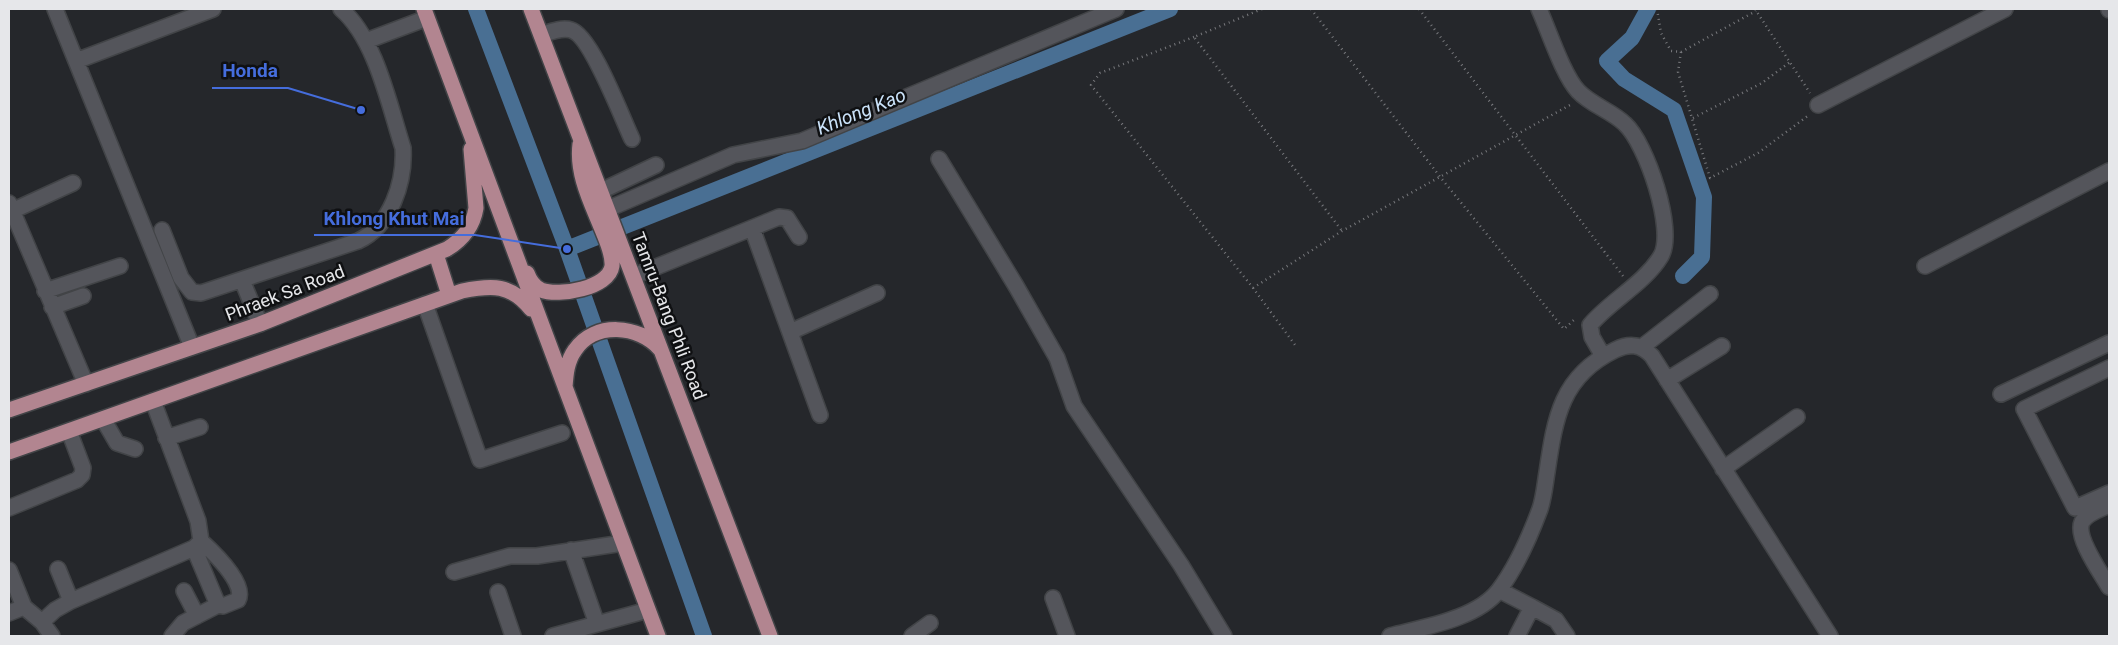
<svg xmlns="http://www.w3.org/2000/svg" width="2118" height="645" font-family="Roboto,sans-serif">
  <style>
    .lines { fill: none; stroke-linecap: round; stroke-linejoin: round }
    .canal { stroke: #496f93; stroke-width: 16 }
    .minor-casing { stroke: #424447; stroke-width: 18 }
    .major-casing { stroke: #424447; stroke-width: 18 }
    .path { stroke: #78797d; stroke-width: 2.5; stroke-dasharray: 1 4; stroke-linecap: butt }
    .minor { stroke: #54555b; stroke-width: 15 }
    .major { stroke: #b28590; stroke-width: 15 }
    .labels { text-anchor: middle; stroke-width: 5; stroke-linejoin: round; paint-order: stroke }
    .street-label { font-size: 18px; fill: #e6e7ea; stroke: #0f1012 }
    .water-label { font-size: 19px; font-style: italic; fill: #cbe3fa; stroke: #0f1012 }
    .leader { fill: none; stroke: #456ddc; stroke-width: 2 }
    .callout-dot { fill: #456ddc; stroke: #0f1012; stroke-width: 2 }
    .callout-label { font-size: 19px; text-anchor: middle; font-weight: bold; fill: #456ddc; stroke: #0f1012; stroke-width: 5; stroke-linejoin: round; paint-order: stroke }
  </style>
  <rect width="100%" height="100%" fill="#25272b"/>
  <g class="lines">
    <path class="canal" d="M476 9 567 249 704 636
      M1648 9 1632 38 1607 61 1624 79 1674 110 1704 197 1702 257 1683 276
      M567 249 1170 9"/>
    <defs>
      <path id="minor" d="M55 9 192 347
        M1539 9C1549 31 1563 75 1578 91 1591 105 1612 111 1625 124 1646 143 1676 230 1661 256 1644 284 1611 300 1590 325L1592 337 1603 356
        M2109 9V10
        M541 35C550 32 562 27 571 30 591 35 622 118 632 139
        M366 41 427 18
        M76 61 213 9
        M1818 105 2005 9
        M939 159 1016 286 1057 358 1074 406 1181 565 1224 636
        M601 191 656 165
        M9 203 86 384
        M608 209 733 155 802 141 1116 9
        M12 211 73 183
        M752 228 820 415
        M162 230 181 278 192 292 201 293 358 241C391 226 405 182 403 148 389 105 376 39 341 9
        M1925 266 2109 171
        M634 276 779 217 787 218 799 237
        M242 280 260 324
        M45 291 120 266
        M425 304 480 460 562 433
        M52 307 83 296
        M790 332 877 293
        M1642 347 1710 294
        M2109 368 2024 409 2075 508 2109 493
        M1667 380 1722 346
        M2001 394 2109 343
        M103 419 117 443 135 449
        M166 438 200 427
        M1723 469 1797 417
        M2109 505C2101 509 2087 513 2082 522 2075 537 2101 573 2109 587
        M9 508 77 480 82 475 83 468 69 431
        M194 548 218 605 223 606 238 600C247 584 212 551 201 541
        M571 550 597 624
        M58 569 71 601
        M9 570 24 607 42 622
        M454 572 510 556H537L623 543
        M1499 590 1532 607 1517 636
        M184 591 197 616
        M498 592 513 636
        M1053 598 1067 636
        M1532 607 1556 620 1567 636
        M9 613 24 607
        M52 636 42 622 55 610 71 601 194 548 201 541 198 521 153 401
        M172 636 183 623 218 605
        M553 636 648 610
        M912 636 930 623
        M1390 636C1424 627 1477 619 1499 590 1517 566 1530 536 1540 509 1544 497 1545 484 1547 472 1555 418 1561 376 1615 350 1629 343 1641 344 1652 356L1830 636"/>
      <path id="major" d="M424 9 658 636
        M531 9 770 636
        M436 254 449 295
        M527 273C530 281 534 287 541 290 559 297 609 288 612 266 613 255 607 242 603 232 592 204 576 175 580 144
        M565 387C566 374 567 361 575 350 595 321 639 325 660 349
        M9 410 260 324 447 249C463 239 473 227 476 208L471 149
        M9 452 462 291C492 285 511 284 531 309"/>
    </defs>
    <use href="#minor" class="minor-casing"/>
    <use href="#major" class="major-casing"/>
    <path class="path" d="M1262 9 1194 37 1342 231
      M1311 9 1441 178 1564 329 1575 319
      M1419 9 1623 276
      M1657 9 1661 33 1671 51 1681 52 1756 11
      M1755 9 1810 93
      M1194 37 1100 73 1091 85 1253 288 1295 345
      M1681 52 1678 72 1710 178 1758 153 1809 115
      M1693 118 1762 83 1790 62
      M1253 288 1342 231 1570 105"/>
    <use href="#minor" class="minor"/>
    <use href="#major" class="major"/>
  </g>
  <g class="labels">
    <g class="street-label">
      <text transform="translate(285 293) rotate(-21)" y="6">Phraek Sa Road</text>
      <text transform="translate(669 316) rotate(69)" y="6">Tamru-Bang Phli Road</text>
    </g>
    <g class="water-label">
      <text transform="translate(861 111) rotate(-22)" y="7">Khlong Kao</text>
    </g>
  </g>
  <path class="leader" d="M361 110L288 88H212M567 249L475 235H314"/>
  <g class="callout-dot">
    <circle cx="361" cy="110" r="5"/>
    <circle cx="567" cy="249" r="5"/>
  </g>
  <g class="callout-label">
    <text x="250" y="77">Honda</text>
    <text x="394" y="225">Khlong Khut Mai</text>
  </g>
  <rect width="2118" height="645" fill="none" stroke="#e6e7ea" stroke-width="20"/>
</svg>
